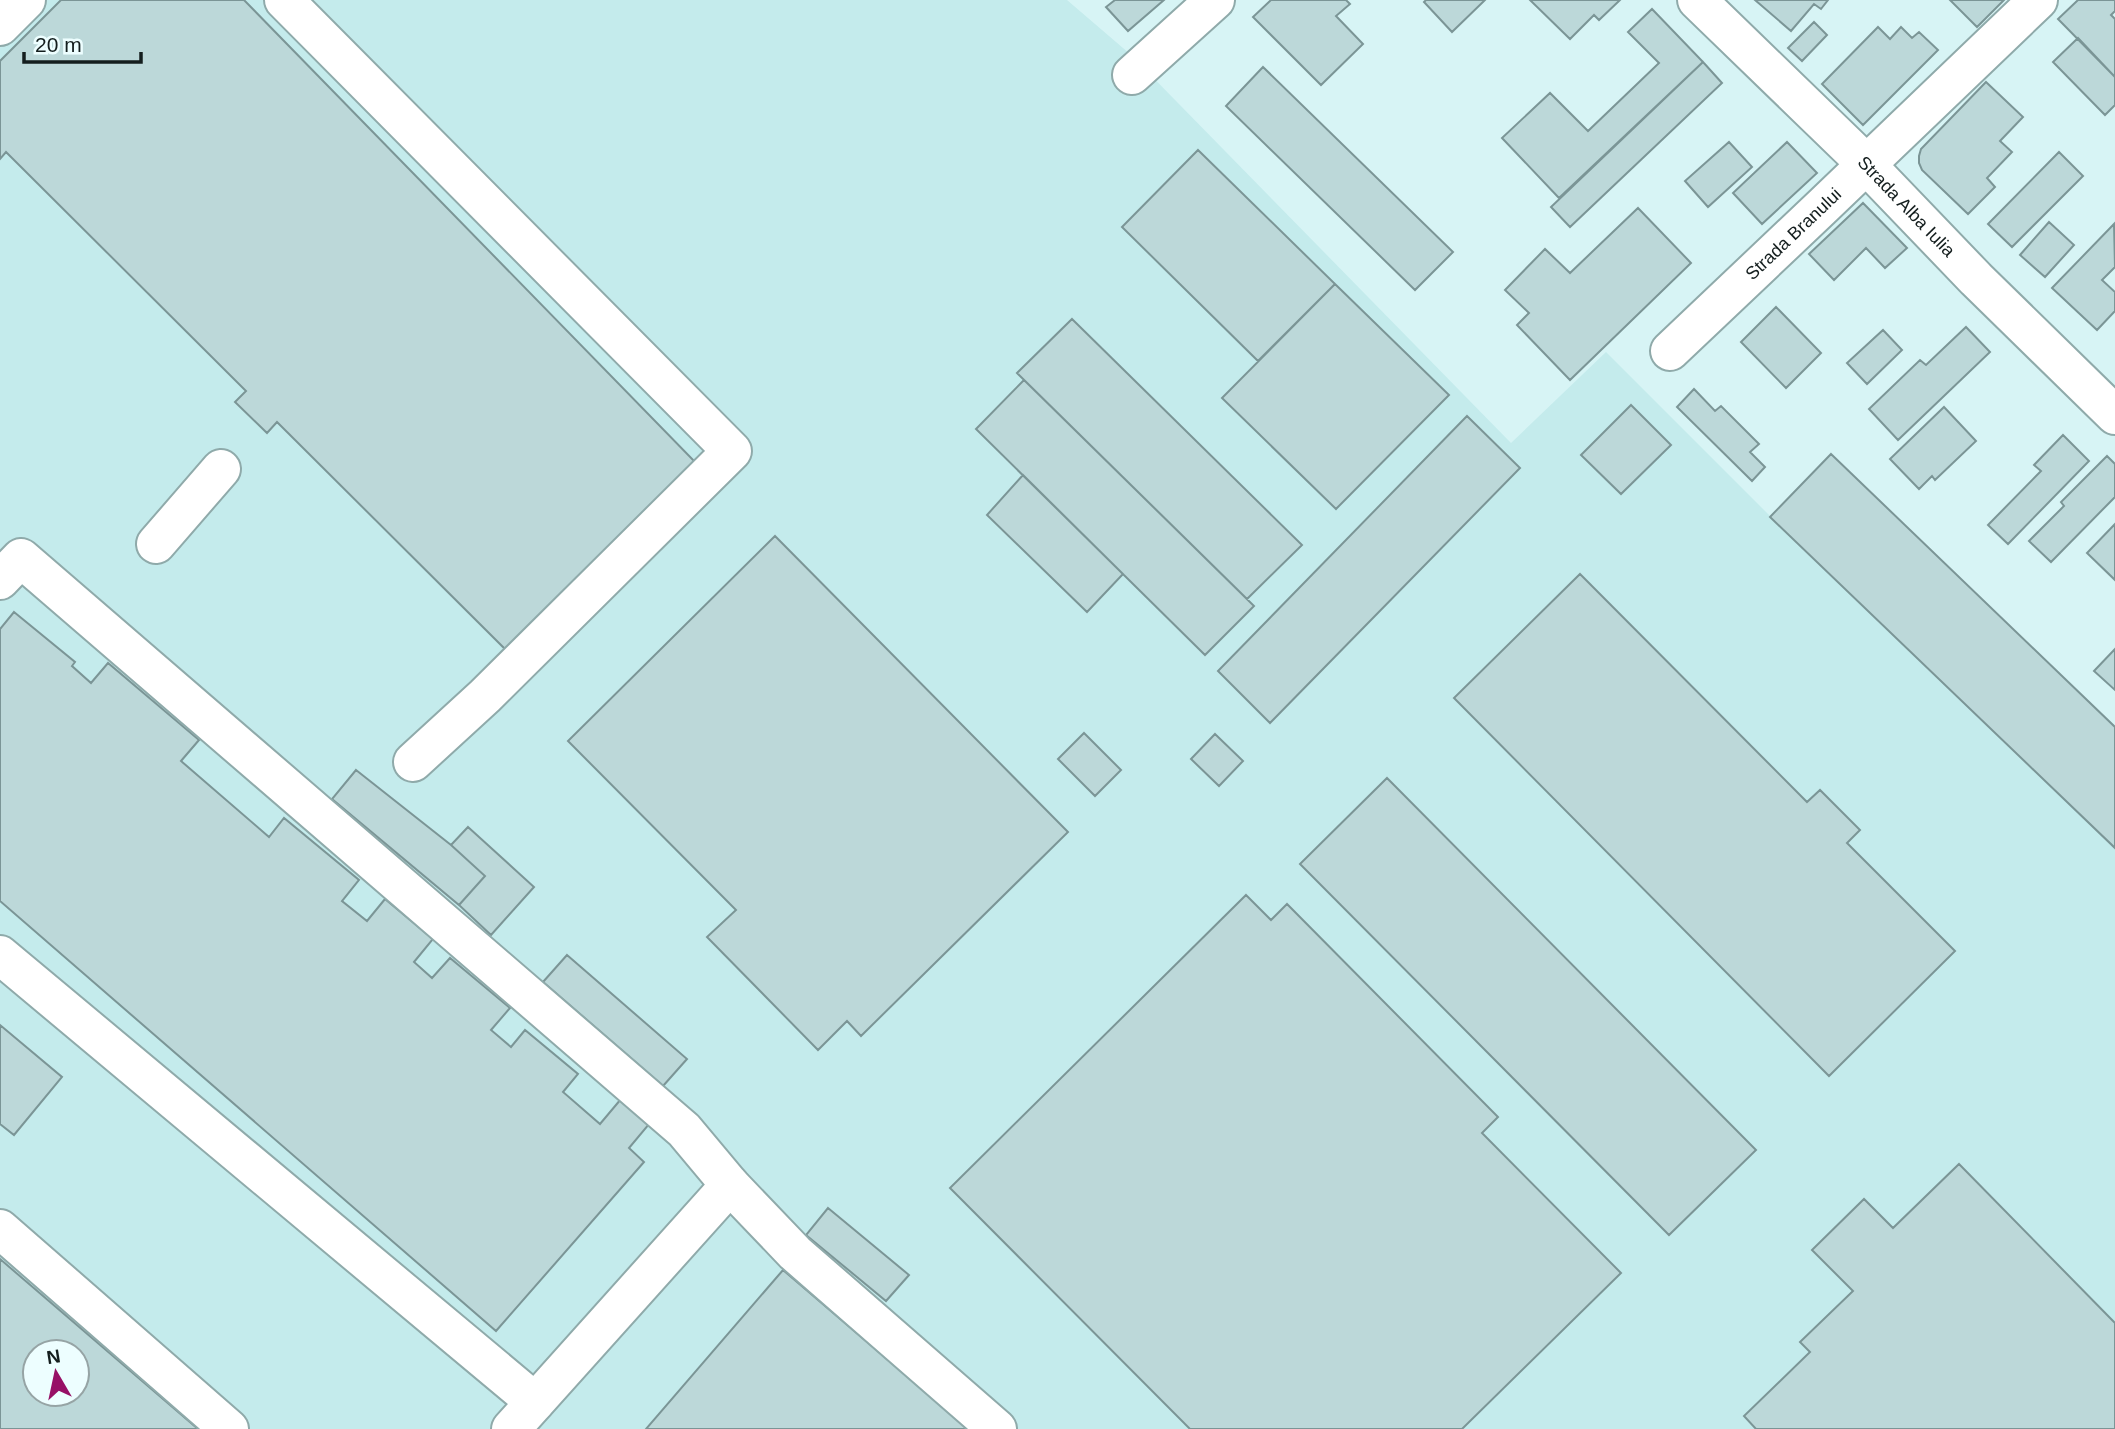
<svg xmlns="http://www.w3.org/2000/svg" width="2115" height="1429" font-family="Helvetica,sans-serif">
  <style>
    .built { fill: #c4ebec; fill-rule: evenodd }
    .building { fill: #bcd8d9; stroke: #7b9596; stroke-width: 2; fill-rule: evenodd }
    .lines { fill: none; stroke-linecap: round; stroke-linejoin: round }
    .minor-casing { stroke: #8faaaa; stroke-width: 42 }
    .minor { stroke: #fff; stroke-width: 38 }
    .labels { text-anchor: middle; stroke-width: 6; stroke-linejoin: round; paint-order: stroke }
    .street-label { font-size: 18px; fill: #141e1e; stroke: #edfeff }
  </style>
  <rect width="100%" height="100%" fill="#d7f4f5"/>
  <path class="built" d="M0 0H1067L1130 54 1511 443 1606 352 1770 516 1831 454 2115 727V1429H0ZM35 1352H77V1394H35Z"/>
  <path class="building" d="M61 0H244L697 464 510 654 277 422 267 433 235 402 246 391 6 152 0 159V61Z
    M1115 0H1164L1128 31 1106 7Z
    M1271 0H1346L1350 4 1336 16 1363 44 1321 85 1253 17Z
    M1426 0H1485L1452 32 1424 2Z
    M1530 0H1620L1599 20 1594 15 1570 39Z
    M1755 0H1828L1821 9 1814 4 1791 31Z
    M1950 0H2004L1977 27Z
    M2078 0H2115V11L2111 15 2115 19V77L2058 19Z
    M1652 9 1703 62 1559 198 1502 138 1550 93 1588 131 1659 63 1628 32Z
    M1814 22 1827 35 1802 61 1788 48Z
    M1878 27 1890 39 1901 27 1912 38 1919 32 1938 50 1863 125 1822 84Z
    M2078 38 2115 77V105L2105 115 2053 62Z
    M1703 62 1722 83 1570 227 1551 207Z
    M1263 67 1453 252 1415 290 1226 106Z
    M1986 82 2023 117 2000 141 2012 152 1987 178 1995 187 1968 214 1922 170 1919 163V156L1921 149Z
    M1729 142 1752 167 1708 207 1685 181Z
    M1787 142 1817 173 1762 224 1733 193Z
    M1198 150 1335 284 1258 361 1122 227Z
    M2059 152 2083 176 2012 247 1988 224Z
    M1863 203 1907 248 1885 268 1866 248 1834 280 1809 254Z
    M1638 208 1691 263 1570 380 1517 325 1529 313 1505 290 1545 249 1570 273Z
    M2049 222 2074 245 2045 277 2020 255Z
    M2114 224 2115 267 2102 280 2115 292V311L2097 330 2052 288Z
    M1335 284 1449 395 1336 509 1222 398Z
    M1776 307 1821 353 1786 388 1741 342Z
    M1072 319 1302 545 1247 599 1017 373Z
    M1966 327 1990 352 1898 440 1869 409 1920 360 1926 365Z
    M1883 330 1902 350 1867 384 1847 363Z
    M1024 380 1254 606 1205 655 976 429Z
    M1694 389 1715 411 1721 406 1759 444 1750 452 1765 467 1752 481 1677 407Z
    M1631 405 1671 445 1621 494 1581 455Z
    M1944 407 1976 441 1935 480 1932 476 1919 489 1890 459Z
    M1467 416 1520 468 1270 723 1218 671Z
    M2063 435 2089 461 2008 544 1988 525 2041 471 2034 465Z
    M1831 454 2115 727V848L1770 517Z
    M2107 456 2115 464V497L2051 562 2029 541 2064 506 2061 502Z
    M1023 475 1123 574 1087 612 987 515Z
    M2115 524V580L2087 553Z
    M775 536 1068 832 861 1036 847 1021 818 1050 707 937 736 910 568 741Z
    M1580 574 1807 802 1820 790 1860 830 1847 843 1955 951 1829 1076 1454 698Z
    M14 612 75 662 72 666 91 683 108 663 199 740 181 761 269 837 284 818 359 880 342 901 367 921 385 899 433 939 414 962 432 978 450 958 510 1008 491 1030 511 1047 525 1030 578 1074 563 1092 600 1124 621 1099 650 1123 629 1148 644 1162 496 1331 0 901V629Z
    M2115 649V690L2094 671Z
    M1084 733 1121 770 1095 796 1058 759Z
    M1215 734 1243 761 1219 786 1191 759Z
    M356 770 451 845 485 876 459 905 332 799Z
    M1387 778 1756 1150 1669 1235 1300 864Z
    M468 827 534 887 491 935 459 905 485 876 451 845Z
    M1246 895 1271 920 1287 904 1498 1117 1482 1133 1621 1273 1462 1429H1190L950 1188Z
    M567 955 687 1059 663 1086 543 982Z
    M0 1025 62 1077 14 1135 0 1124Z
    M1959 1164 2115 1323V1429H1756L1744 1416 1810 1352 1800 1342 1853 1291 1812 1250 1864 1199 1893 1228Z
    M828 1208 909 1275 886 1301 806 1235Z
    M0 1259 198 1429H0ZM35 1352H77V1394H35Z
    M783 1270 969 1429H646Z"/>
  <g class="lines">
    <defs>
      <g id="minor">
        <path d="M284 0 732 451 485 696 413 762"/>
        <path id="s1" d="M1697 0 1856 154 1976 279 2115 415"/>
        <path d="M0 26 26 0"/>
        <path d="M1132 75 1215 0"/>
        <path id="s2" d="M1670 351 1823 206 2038 0"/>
        <path d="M156 544 221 469"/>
        <path d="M0 580 21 558 684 1130 730 1185 795 1253 997 1429"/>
        <path d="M0 955 535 1402"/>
        <path d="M0 1229 229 1429"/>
        <path d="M511 1429 730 1185"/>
      </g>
    </defs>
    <use href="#minor" class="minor-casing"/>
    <use href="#minor" class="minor"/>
  </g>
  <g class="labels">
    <g class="street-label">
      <text dy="6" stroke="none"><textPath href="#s1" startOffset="294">Strada Alba Iulia</textPath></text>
      <text dy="6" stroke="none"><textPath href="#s2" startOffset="170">Strada Branului</textPath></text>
    </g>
  </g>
  <g transform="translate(56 1373) rotate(351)"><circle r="33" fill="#edfeff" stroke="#96a4a5" stroke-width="2"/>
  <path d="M0-5L12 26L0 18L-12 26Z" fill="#971066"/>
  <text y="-10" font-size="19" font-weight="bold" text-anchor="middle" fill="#141e1e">N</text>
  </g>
  <path d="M24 52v10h117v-10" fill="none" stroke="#141e1e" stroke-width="3.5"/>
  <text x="35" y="52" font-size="21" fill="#141e1e" stroke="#edfeff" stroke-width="5" paint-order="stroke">20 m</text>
</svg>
